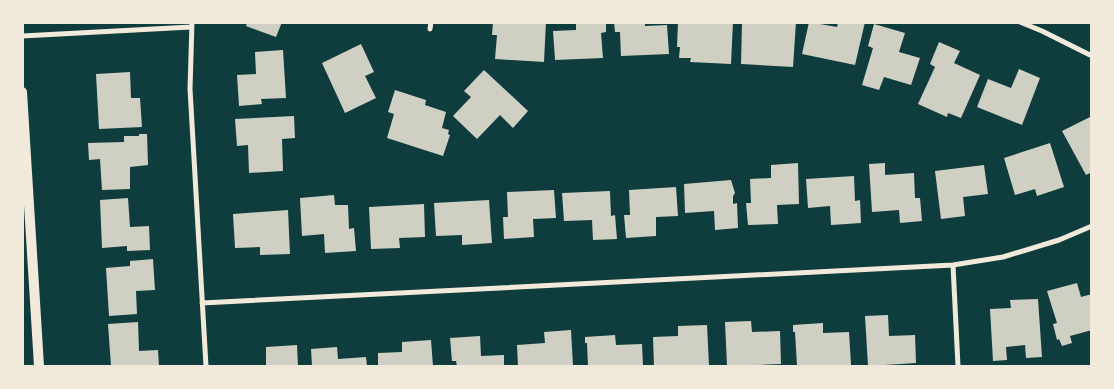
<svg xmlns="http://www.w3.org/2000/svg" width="1114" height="389" font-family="'Roboto Condensed',sans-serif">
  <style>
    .building { fill: #cfcfc3 }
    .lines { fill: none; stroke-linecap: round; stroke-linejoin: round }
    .minor { stroke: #f1e9da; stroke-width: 5 }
    .secondary { stroke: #f1e9da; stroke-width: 10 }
  </style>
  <rect width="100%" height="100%" fill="#0f3d3e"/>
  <path class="building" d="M247 22H282L276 37 246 26Z
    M493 22H546L544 62 495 59 497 35H492Z
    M576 22H606V32L601 33 603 58 555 60 553 31 576 30Z
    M614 22H645V26L667 25 669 54 621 56 620 32H615Z
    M678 22H733L731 64 690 62 691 58H679L680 47H677Z
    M742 22H796L793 67 741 64Z
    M809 22 837 27 838 22H865L855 65 802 54Z
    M874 24 905 33 899 52 920 58 911 85 884 77 879 90 862 85 873 48 868 46Z
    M939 42 960 51 954 63 980 75 961 118 948 113 947 117 918 104 935 67 930 64Z
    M361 44 374 72 365 76 376 98 345 113 322 63Z
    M283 50 286 98 261 99 262 104 239 106 237 75 256 74 255 52Z
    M1019 69 1040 78 1022 125 977 107 988 79 1011 88Z
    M484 70 528 111 513 128 500 115 477 139 453 116 471 97 464 91Z
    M130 72 131 98H140L142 127 99 129 96 74Z
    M395 90 426 100 425 105 446 112 442 128 449 130 448 134 450 135 443 156 387 138 394 114 388 112Z
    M294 116 295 138 282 139 283 171 249 173 248 145 237 146 235 119Z
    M1092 116V172L1086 175 1062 131Z
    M139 134H147L148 165 130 167V189L102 190 100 159 89 160 88 143 124 142V136H139Z
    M1050 143 1064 187 1037 196 1035 189 1015 195 1004 158Z
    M798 163 799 204 777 205 778 224 748 225 746 203H751L750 179 771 178V165Z
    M885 163V175L914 173 915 198H920L922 221 900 223 899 210 872 212 869 164Z
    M984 165 988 194 963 197 965 216 941 219 935 171Z
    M854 176 855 201 860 200 861 223 831 225 830 206 808 208 806 179Z
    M731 180 735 193 733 196V204L737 203 738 228 715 230 714 211 685 213 684 184Z
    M676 187 678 216 656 217V236L626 238 624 215H630L629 190Z
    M554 190 556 218 533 219 534 237 504 239 503 217H508L507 192Z
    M610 191 611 216 615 215 617 239 593 240 592 220 564 221 562 193Z
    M334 195 335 205H348L349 229 354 228 356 251 325 253 324 234 302 236 300 198Z
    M128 198 130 227 149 226 150 250 127 251V246L102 248 100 200Z
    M489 200 492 243 462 245V235L436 236 434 203Z
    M424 204 425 237 399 238 400 248 371 249 369 207Z
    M288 210 290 254 260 255V247L235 248 233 214Z
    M153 259 155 290 136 291 137 314 109 316 106 268 130 266V261Z
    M1077 283 1081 297 1092 294V330L1070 336 1072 343 1062 346 1059 339 1057 340 1053 324 1057 323 1047 291Z
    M1038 299 1042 357 1026 358 1025 345 1006 347 1007 360 993 361 990 309 1011 308 1010 300Z
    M888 315 889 336 915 335 916 363 868 366 865 316Z
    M751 321 752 332 780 331 781 364 727 366 725 322Z
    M138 322 139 351 158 350 159 366H111L108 324Z
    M823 323V333L849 332 851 365 797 366 795 332H793V325Z
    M707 325 709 366H654L653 337 678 336V326Z
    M571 330 573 366H518L517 345 545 343 544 332Z
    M615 335 616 345 642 344 643 366H588L587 343H585V337Z
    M480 336 481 356 504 355V366H457L456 361H452L450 338Z
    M431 340 433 366H378V353L402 352V342Z
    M297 345 298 366H266V347Z
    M337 347 338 359 366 357 367 366H312L311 349Z"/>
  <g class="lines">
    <path class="minor" d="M192 22 190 89 206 366
      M1020 22 1042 31 1092 56
      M430 29 431 22
      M22 36 191 27
      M953 265 958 366
      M202 303 953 265 1003 257 1059 240 1092 226"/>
    <path class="secondary" d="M22 92 39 366"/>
  </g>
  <rect width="1114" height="389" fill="none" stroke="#f1e9da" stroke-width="48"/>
</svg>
